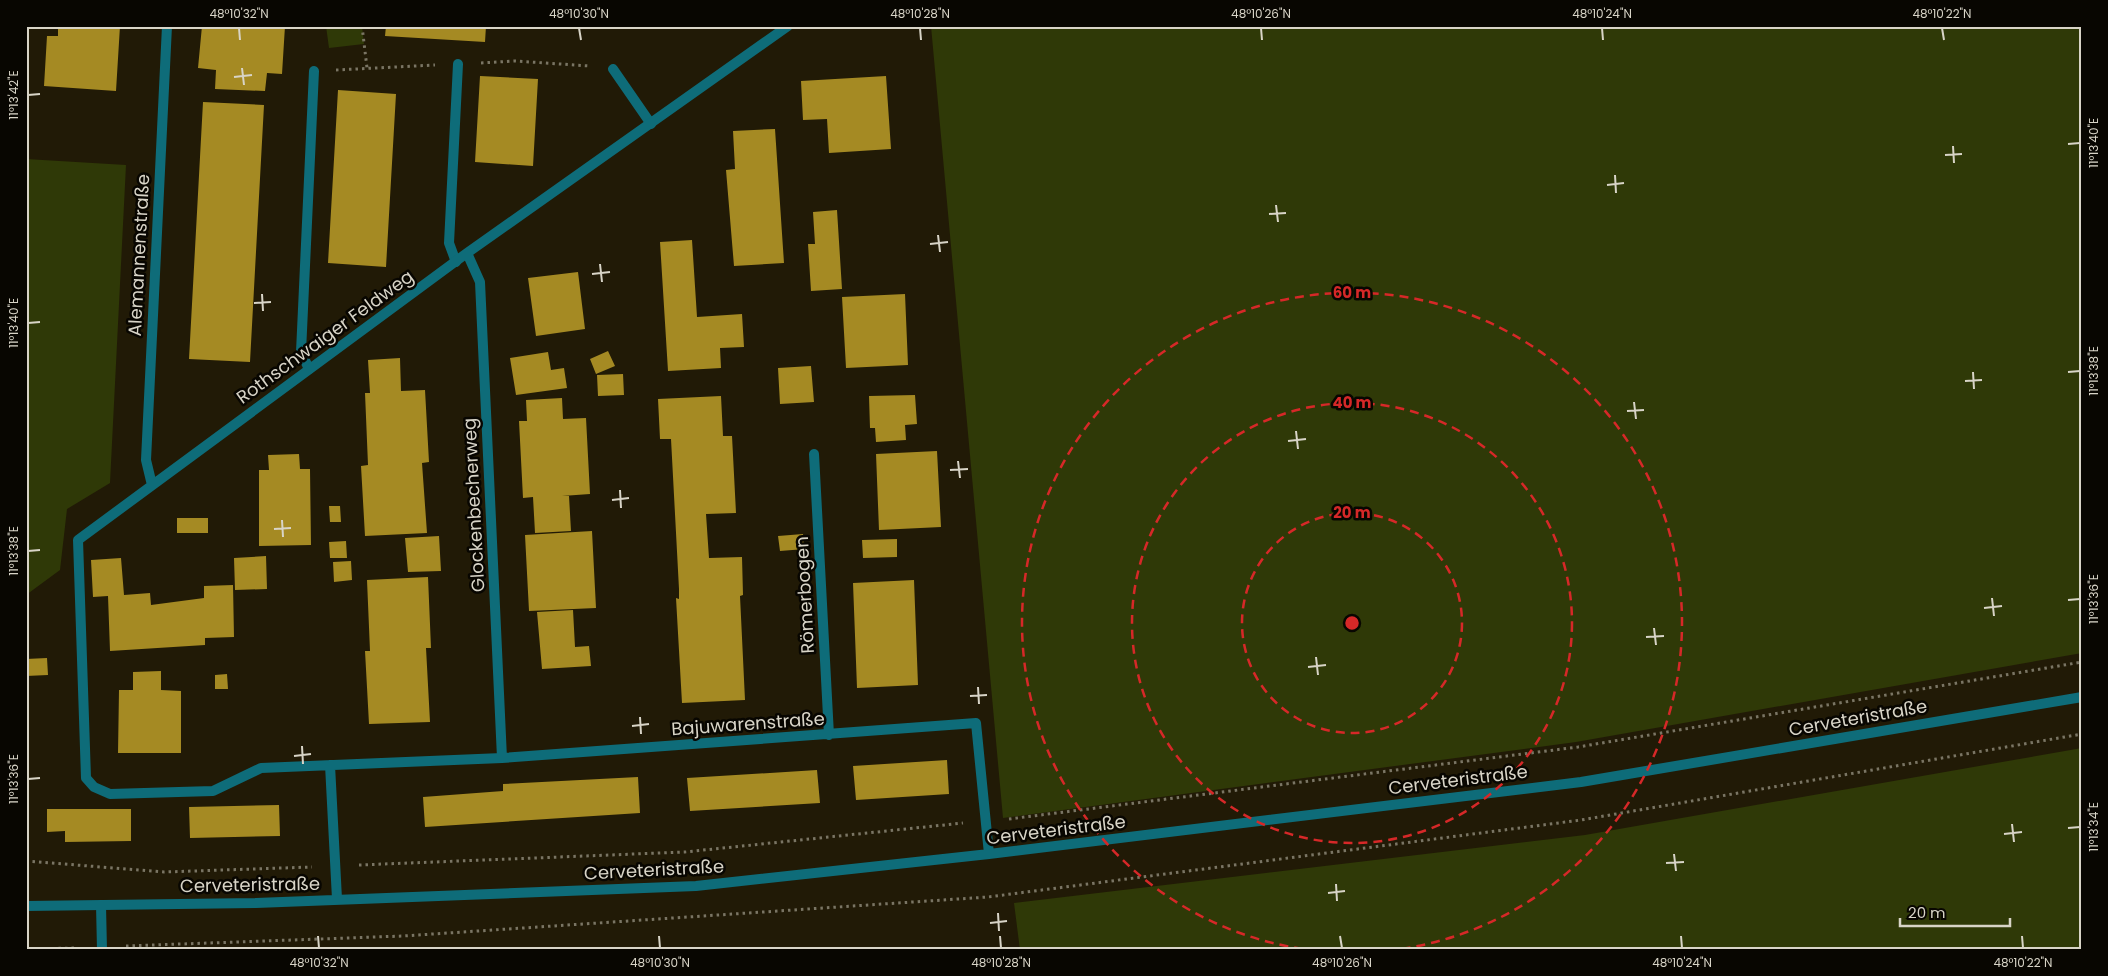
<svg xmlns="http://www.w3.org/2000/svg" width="2108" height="976" font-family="Poppins,sans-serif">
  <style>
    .green { fill: #2f3907 }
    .building { fill: #a58a23 }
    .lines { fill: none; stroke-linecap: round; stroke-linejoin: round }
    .path { stroke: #7a7564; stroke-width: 3; stroke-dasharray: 2.5 4; stroke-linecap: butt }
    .lane { stroke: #0e6c79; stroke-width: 10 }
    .street { stroke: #0e6c79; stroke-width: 10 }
    .ticks { fill: none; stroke: #d8d4c7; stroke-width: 2 }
    .ring { fill: none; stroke: #d62828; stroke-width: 2.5; stroke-dasharray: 9 6 }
    .labels { text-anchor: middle; stroke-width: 5; stroke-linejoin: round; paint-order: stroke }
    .street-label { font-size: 18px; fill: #d8d4c7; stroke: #080601 }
    .centre { fill: #d62828; stroke: #080601; stroke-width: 2.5 }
    .ring-label { font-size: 15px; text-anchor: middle; font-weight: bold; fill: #d62828; stroke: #080601; stroke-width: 5; stroke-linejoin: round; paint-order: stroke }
    .neatline { fill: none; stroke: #d8d4c7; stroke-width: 2 }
    .ticks-label { font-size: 12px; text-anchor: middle; fill: #d8d4c7 }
  </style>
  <rect width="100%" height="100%" fill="#211a06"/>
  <path class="green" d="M326 26H362L364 44 329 48Z
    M931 26H2082V653L1576 742 1003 818Z
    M26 159 126 165 110 483 67 509 60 570 26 595Z
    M2082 748V950H1020L1014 903 1585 835Z"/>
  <path class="building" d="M58 26H120L116 91 44 86 47 36H58Z
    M202 26H285L282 74 267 73 265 91 215 89 216 70 198 68Z
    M386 26H486L485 42 385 36Z
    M480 76 538 79 533 166 475 162Z
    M886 76 891 149 829 153 827 119 803 120 801 81Z
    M338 90 396 94 386 267 328 263Z
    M203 102 264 105 250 362 189 359Z
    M775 129 784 263 734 266 726 170 735 169 733 131Z
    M837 210 842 289 811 291 808 244H815L813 212Z
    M692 240 697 317 742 314 744 347 720 348 721 368 668 371 660 242Z
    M578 272 585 329 536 336 528 278Z
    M905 294 908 365 846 368 842 297Z
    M608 351 615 366 596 374 590 359Z
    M548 352 551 370 564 368 567 388 516 395 510 358Z
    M400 358 401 391 425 390 429 462 422 463 427 533 365 536 361 466 368 465 365 393H370L368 360Z
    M811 366 814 402 780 404 778 368Z
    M623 374 624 395 598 396 597 375Z
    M915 395 917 424 905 425 906 440 876 442 875 428H870L869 396Z
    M721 396 723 436H732L736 513 706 514 709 558 742 557 743 595 740 596 745 700 682 703 676 598 679 599V589L671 439H660L658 399Z
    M562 398 563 419 586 418 590 494 562 496H569L571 531 535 533 533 497 523 498 519 421H527L526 400Z
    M937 451 941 527 879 530 876 454Z
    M299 454 300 469H310L311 545 259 546V470H269L268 455Z
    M329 506H340L341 522H330Z
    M177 518H208V533H177Z
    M592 531 596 608 529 611 525 535Z
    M803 534 805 549 780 551 778 536Z
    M439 536 441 571 408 572 405 538Z
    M897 539V557L863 558 862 540Z
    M346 541 347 558H330L329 542Z
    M266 556 267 589 235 590 234 558Z
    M121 558 124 595 150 593 151 605 204 598V586L233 585 234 637 205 638V645L110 651 108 596 93 597 91 560Z
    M351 561 352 580 334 582 333 562Z
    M428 577 431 648H426L430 722 369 724 365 651H370L367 580Z
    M914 580 918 685 857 688 853 583Z
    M573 610 575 647 589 646 591 666 542 669 537 612Z
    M47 658 48 675 26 676V659Z
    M161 671V690L181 691V753H118L119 690H133V672Z
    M227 674 228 689H215V675Z
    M947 760 949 794 856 800 853 766Z
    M817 770 820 803 690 811 687 778Z
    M638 777 640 813 425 827 423 797 503 791V784Z
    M279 805 280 836 190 838 189 807Z
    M47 809H131V841L65 842V831L47 832Z"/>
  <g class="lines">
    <path class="path" d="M362 26 367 68
      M481 63 515 61 590 66
      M336 70 435 65
      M1009 819 1578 747 2082 662
      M26 861 164 872 312 867
      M359 865 685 852 963 823
      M126 946 403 936 988 897 1581 820 2082 734
      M26 949 77 948"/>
    <path class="lane" d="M613 69 651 124
      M456 262 449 243 458 64
      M309 369 301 352 314 71
      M101 905 102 950"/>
    <path class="street" d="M788 26 467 253 78 540 86 778 94 787 110 794 213 791 261 768 502 758 976 723 989 854
      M467 253 480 282 502 758
      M814 454 829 735
      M152 485 146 460 167 26
      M330 765 337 899
      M26 906 256 903 696 886 989 854 1581 782 2082 697"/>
  </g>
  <path class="ticks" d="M239 28 240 40M579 28 581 40M920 28 921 40M1261 28 1262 40M1602 28 1603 40M1942 28 1944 40M242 68 244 85M234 77 252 75M28 95 40 94M2068 144 2080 143M1953 146 1954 163M1945 155 1962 154M1615 175 1616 193M1607 185 1624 183M1276 205 1278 222M1269 214 1286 213M938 235 940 252M930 244 948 242M600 264 602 282M592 274 610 272M262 294 263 311M254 303 271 302M28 323 40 322M1973 372 1974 389M2068 372 2080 371M1965 381 1982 380M1634 402 1636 419M1627 411 1644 410M1296 431 1298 449M1288 441 1306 439M958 461 960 478M950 470 968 469M620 490 621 508M612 500 629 498M282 520 283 537M274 529 291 528M28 551 40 550M1992 598 1994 616M2068 600 2080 599M1984 608 2002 606M1654 628 1656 645M1646 637 1664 636M1316 657 1318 675M1308 667 1326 665M978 687 979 704M970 696 987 695M640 717 641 734M632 726 649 724M302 746 303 764M294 756 311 754M28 779 40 778M2012 824 2014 842M2068 828 2080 827M2004 834 2022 832M1674 854 1676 871M1666 863 1684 862M1336 884 1337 901M1328 893 1345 891M998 913 999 931M990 923 1007 921M318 936 319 948M659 936 660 948M1000 936 1001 948M1340 936 1342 948M1681 936 1682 948M2022 936 2023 948"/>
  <g class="ring">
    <circle cx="1352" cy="623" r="110"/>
    <circle cx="1352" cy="623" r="220"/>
    <path d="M1303 949A330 330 0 1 1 1401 949"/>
  </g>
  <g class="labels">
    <g class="street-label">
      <text transform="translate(139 255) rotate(-87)" y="6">Alemannenstraße</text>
      <text transform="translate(325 337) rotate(-36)" y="6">Rothschwaiger Feldweg</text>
      <text transform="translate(474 505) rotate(-93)" y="6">Glockenbecherweg</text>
      <text transform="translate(805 595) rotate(-93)" y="6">Römerbogen</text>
      <text transform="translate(1858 718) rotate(-10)" y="6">Cerveteristraße</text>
      <text transform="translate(748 724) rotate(-4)" y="6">Bajuwarenstraße</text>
      <text transform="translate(1458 780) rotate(-7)" y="6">Cerveteristraße</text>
      <text transform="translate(1056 830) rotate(-7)" y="6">Cerveteristraße</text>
      <text transform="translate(654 870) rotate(-3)" y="6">Cerveteristraße</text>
      <text transform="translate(250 885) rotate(-1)" y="6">Cerveteristraße</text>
    </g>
  </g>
  <circle cx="1352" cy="623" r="8" class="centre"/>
  <g class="ring-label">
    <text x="1352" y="298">60 m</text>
    <text x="1352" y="408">40 m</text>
    <text x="1352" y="518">20 m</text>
  </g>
  <rect width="2108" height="976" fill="none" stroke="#080601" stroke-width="55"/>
  <path d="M1900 918v8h110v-8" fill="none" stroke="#d8d4c7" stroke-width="2.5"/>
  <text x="1908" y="918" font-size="15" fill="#d8d4c7" stroke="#080601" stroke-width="4" paint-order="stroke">20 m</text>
  <rect x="28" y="28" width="2052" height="920" class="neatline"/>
  <g class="ticks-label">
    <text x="239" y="18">48°10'32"N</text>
    <text x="579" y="18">48°10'30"N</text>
    <text x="920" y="18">48°10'28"N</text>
    <text x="1261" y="18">48°10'26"N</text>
    <text x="1602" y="18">48°10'24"N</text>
    <text x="1942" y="18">48°10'22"N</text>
    <text transform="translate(14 95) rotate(-90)" y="4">11°13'42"E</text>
    <text transform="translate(2094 143) rotate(-90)" y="4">11°13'40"E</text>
    <text transform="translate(14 323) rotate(-90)" y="4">11°13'40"E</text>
    <text transform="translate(2094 371) rotate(-90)" y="4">11°13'38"E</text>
    <text transform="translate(14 551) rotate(-90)" y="4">11°13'38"E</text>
    <text transform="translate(2094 599) rotate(-90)" y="4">11°13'36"E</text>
    <text transform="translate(14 779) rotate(-90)" y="4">11°13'36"E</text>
    <text transform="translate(2094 827) rotate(-90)" y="4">11°13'34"E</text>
    <text x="319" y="967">48°10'32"N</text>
    <text x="660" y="967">48°10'30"N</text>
    <text x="1001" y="967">48°10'28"N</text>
    <text x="1342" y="967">48°10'26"N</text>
    <text x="1682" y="967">48°10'24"N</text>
    <text x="2023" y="967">48°10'22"N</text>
  </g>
</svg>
